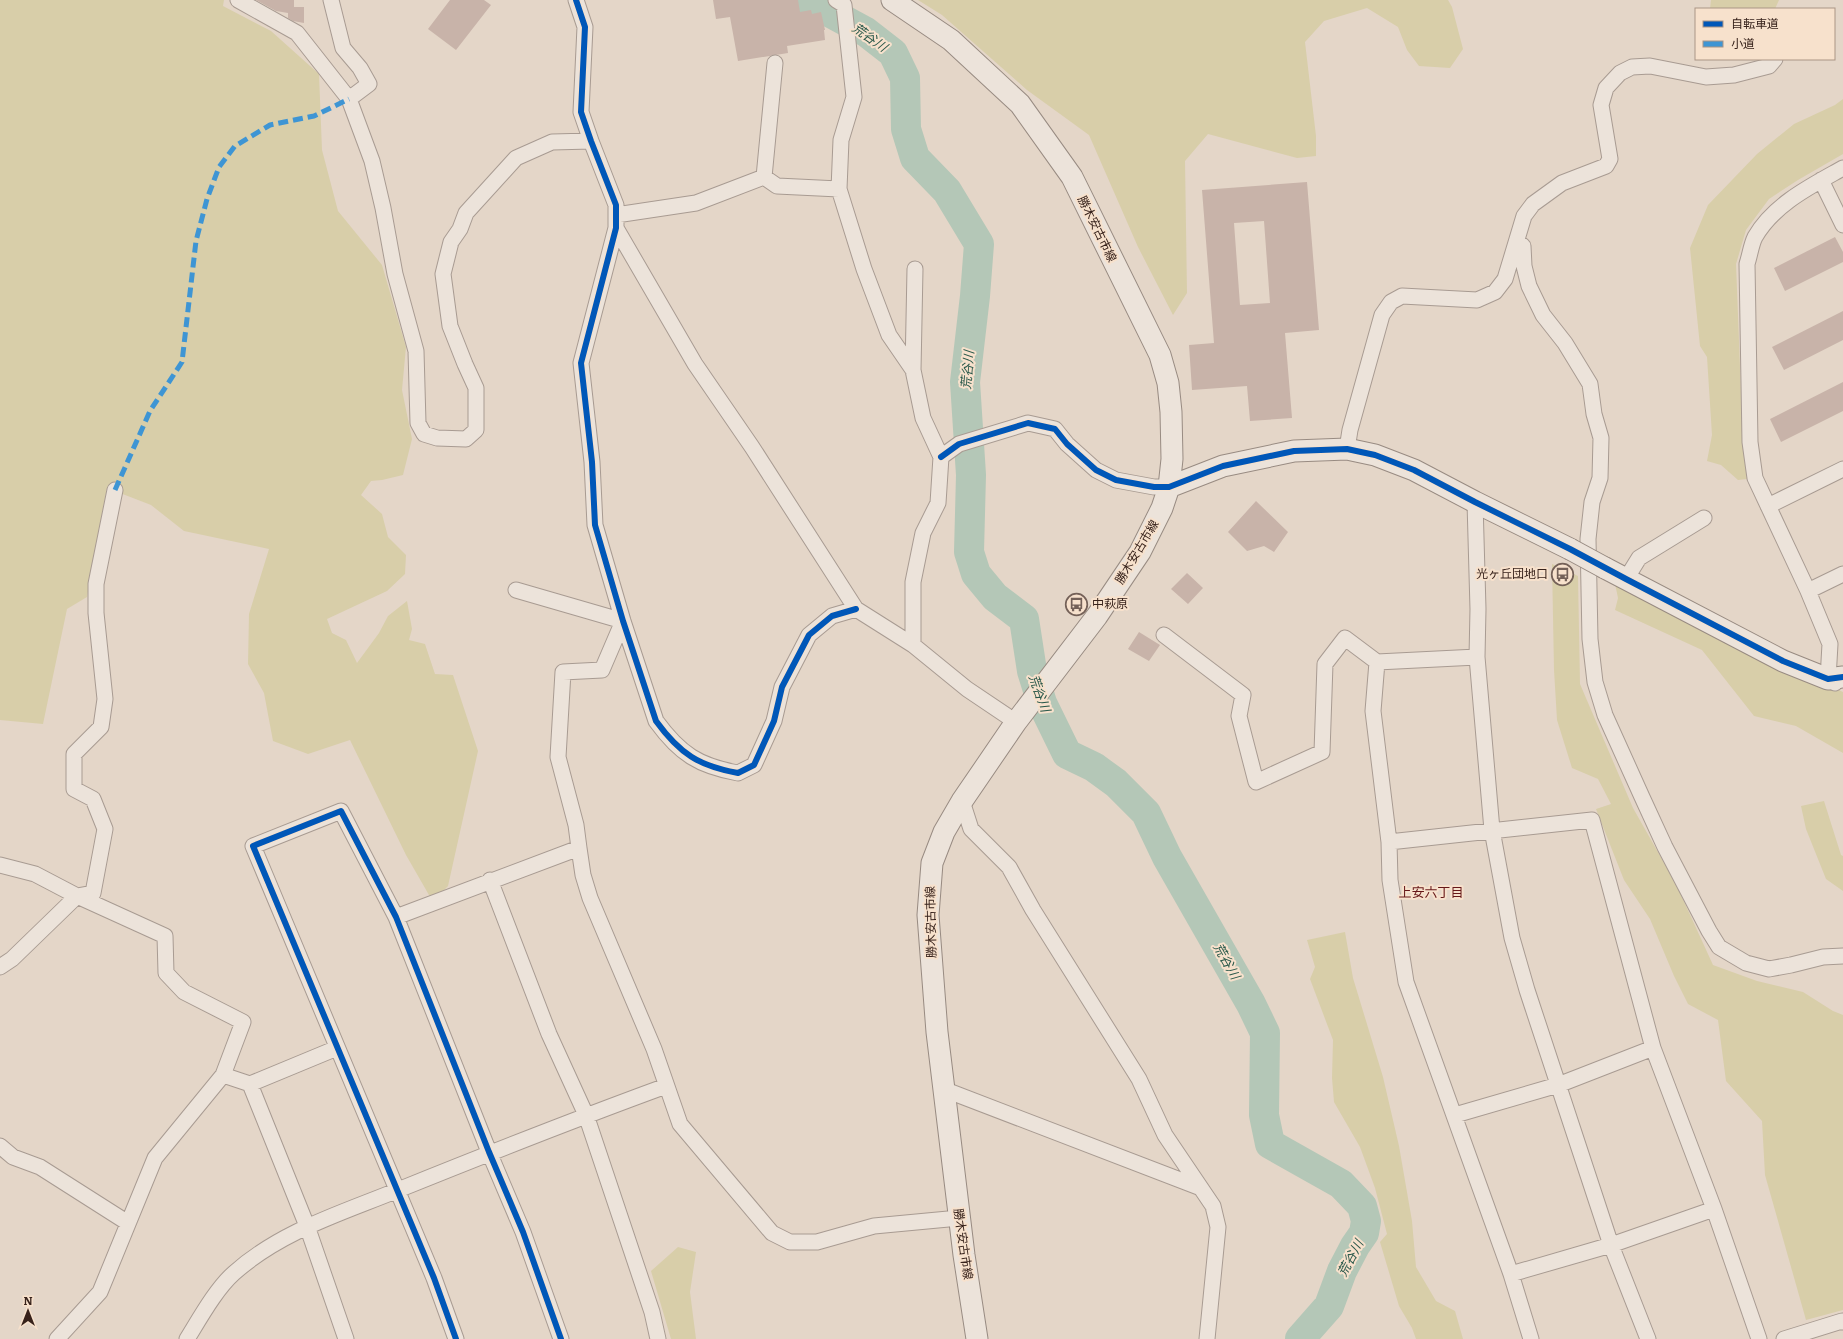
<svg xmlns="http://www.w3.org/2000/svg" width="1843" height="1339" font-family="Literata,'Noto Sans JP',serif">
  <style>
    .green { fill: #d8cea9 }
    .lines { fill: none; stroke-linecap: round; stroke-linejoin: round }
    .river { stroke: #b4c7b7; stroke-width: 30 }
    .building { fill: #c8b3a9; fill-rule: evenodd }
    .street-casing { stroke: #a89b92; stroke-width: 17 }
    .secondary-casing { stroke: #988b82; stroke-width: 23 }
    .street { stroke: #ece3da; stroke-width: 15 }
    .secondary { stroke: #ece3da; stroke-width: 21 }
    .secondary-bridge-casing { stroke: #988b82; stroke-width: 23; stroke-linecap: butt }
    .secondary-bridge { stroke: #ece3da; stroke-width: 21 }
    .quiet { stroke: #3e95d4; stroke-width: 5; stroke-dasharray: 10 5; stroke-linecap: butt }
    .cycleway-casing { stroke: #f7e1cc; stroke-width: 8 }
    .cycleway { stroke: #0057b8; stroke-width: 6 }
    .labels { text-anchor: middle; stroke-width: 4; stroke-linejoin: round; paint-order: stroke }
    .street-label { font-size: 12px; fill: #37221b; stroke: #f7e1cc }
    .poi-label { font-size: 12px; fill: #37221b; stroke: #f7e1cc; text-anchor: end }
    .water-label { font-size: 13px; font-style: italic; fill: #29584a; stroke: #f7e1cc }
    .neighbourhood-label { font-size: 13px; fill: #661718; stroke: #f7e1cc }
  </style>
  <rect width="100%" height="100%" fill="#e4d6c8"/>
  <path class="green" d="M0 0H224L223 6 271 31 319 74 322 150 338 211 382 265 406 347 402 390 412 439 403 475 382 480 371 481 361 495 382 514 388 537 406 555 405 574 387 591 327 619 332 633 346 640 357 663 379 633 388 616 407 601 412 629 409 640 425 644 435 674 453 675 478 751 448 886 433 902 406 855 350 740 308 754 273 741 264 693 248 664 249 614 269 549 184 531 151 505 107 488 87 597 67 609 43 724 0 720Z
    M918 0H1448L1452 7 1463 49 1450 68 1419 66 1407 50 1398 27 1367 8 1324 21 1305 42 1316 136V156L1297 158 1208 134 1185 161 1187 293 1173 315 1138 247 1089 135 1027 90 942 15Z
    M1711 0H1779L1775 9H1710Z
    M1843 99V154L1798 180 1769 199 1746 230 1736 264 1743 444 1747 479 1738 480 1721 465 1707 461 1712 435 1707 357 1700 346 1690 248 1708 205 1757 154 1794 124 1835 105Z
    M1552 564 1578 576 1580 684 1633 808 1676 884 1713 965 1757 981 1803 992 1833 1011 1843 1015V1310L1806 1320 1765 1175 1762 1121 1726 1081 1718 1020 1688 1004 1674 976 1650 919 1624 880 1596 809 1611 804 1598 779 1572 768 1557 720 1554 670Z
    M1613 574 1790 668 1843 692V753L1796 726 1754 716 1702 650 1615 610 1618 598Z
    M1824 801 1841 855 1843 856V891L1826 879 1806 829 1801 806Z
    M1345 932 1353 978 1383 1077 1399 1146 1412 1221 1416 1267 1436 1301 1455 1311 1463 1339H1416L1412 1328 1399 1306 1380 1242 1387 1234 1375 1188 1360 1147 1334 1102 1332 1078 1333 1040 1310 979 1315 967 1307 940Z
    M678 1247 696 1252 690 1292 696 1339H671L651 1271Z"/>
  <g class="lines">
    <path class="river" d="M807 0 866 32 893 53 905 78 906 129 915 158 947 191 979 244 975 296 965 382 971 475 969 552 976 574 995 597 1024 619 1032 671 1042 703 1067 754 1094 767 1116 783 1146 813 1167 857 1251 1004 1265 1033 1264 1115 1270 1144 1341 1184 1362 1206 1366 1221 1364 1233 1355 1246 1342 1271 1329 1306 1300 1339"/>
  </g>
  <path class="building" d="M256 0H294V7H304V23L293 21 288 18V13L276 11Z
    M450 0H484L491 5 456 50 428 29Z
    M713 0H798L800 12 811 10 812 14 821 12 825 30H824L825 40 787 46 788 53 738 61 730 17 716 19Z
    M1307 182 1319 330 1285 333 1292 418 1250 421 1247 386 1192 390 1189 345 1214 343 1202 190ZM1264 221 1270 303 1240 305 1234 223Z
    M1835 237 1843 252V262L1785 291 1774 268Z
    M1843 311V340L1784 370 1772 347Z
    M1843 382V411L1781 442 1770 419Z
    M1256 501 1288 532 1274 552 1264 546 1247 551 1228 532Z
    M1187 573 1203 588 1188 604 1171 589Z
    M1139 632 1160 645 1149 661 1128 649Z"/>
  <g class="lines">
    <defs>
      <path id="street" d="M238 0 297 33 349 99 372 161 383 208 395 274 416 351 418 423 424 434 437 438 466 439 476 430V388L465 364 450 326 443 274 451 242 460 229 466 213 516 158 552 142 591 141
        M331 0 343 48 360 68 369 84 349 99
        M576 0 585 27 581 112 591 141 616 205V228L581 363 592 462 595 525 623 621 656 721C680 754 699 766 738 773L754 765 774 721 782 687 809 635 832 616 856 609
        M836 0 844 5 854 97 841 140 839 189 864 269 889 335 913 370 923 418 941 457 938 503 923 533 913 582V645
        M764 177 775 63
        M1821 180 1843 225
        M616 215 696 203 764 177 777 186 839 189
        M616 228 695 364 752 447 856 609 913 645 967 689 1016 722
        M1517 241 1523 246 1524 266 1529 286 1543 315 1565 343 1590 384 1594 414 1601 438 1600 478 1592 502 1588 539 1590 639 1595 682 1605 715 1642 797 1665 847 1709 931 1719 947 1746 963 1769 969 1791 965 1823 957 1843 956
        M913 370 915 269
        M1347 449 1350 430 1382 315 1391 302 1402 296 1477 300 1495 292 1505 279 1524 216 1533 204 1562 183 1606 166 1610 159 1601 105 1606 88 1620 73 1632 67 1650 66 1706 77 1734 75 1769 66 1775 59
        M941 457 959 444 1028 423 1055 429 1067 444 1096 470 1116 480 1154 487H1169
        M1475 502 1478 609 1477 657 1492 830 1512 938 1527 990 1611 1245 1648 1339
        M1768 506 1843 469
        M1626 579 1639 558 1704 518
        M516 590 623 621 602 670 563 672 558 757 576 825 579 848
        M1808 591 1843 574
        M1164 635 1243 695 1239 716 1256 782 1322 752 1325 664 1345 638 1377 662
        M1477 657 1377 662 1373 711 1389 842 1390 880 1406 982 1511 1274 1531 1339
        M1835 683 1828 679 1830 644 1808 591 1755 478 1750 442 1747 264C1750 255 1751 245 1755 237 1774 204 1811 186 1843 168
        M962 801 971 829 1009 867 1033 910 1139 1079 1165 1135 1213 1206 1218 1227 1207 1339
        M1389 842 1592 820 1653 1048 1714 1209 1759 1339
        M0 865 35 874 77 896 165 936 166 973 184 992 243 1022 223 1075 155 1158 100 1292 57 1339
        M490 880 549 1034 586 1115 652 1312 658 1339
        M396 917 579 848 583 875 590 898 654 1049 680 1124 772 1233 790 1242H817L874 1226 959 1218
        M0 967 12 959 77 896 93 893 105 829 93 799 74 789V754L101 727 105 699 96 613V584L115 490
        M223 1075 250 1084 337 1048
        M250 1084 307 1226 346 1339
        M943 1089 1201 1188
        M1455 1115 1558 1085 1653 1048
        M0 1146 13 1157 40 1167 128 1223
        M1511 1274 1611 1245 1714 1209
        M187 1339C200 1318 216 1289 234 1273 281 1231 342 1213 398 1190 487 1154 576 1119 666 1086
        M456 1339 434 1278 253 846 341 811 396 917 489 1152 523 1232 561 1339
        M1784 1339 1842 1321 1843 1322"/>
      <path id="secondary" d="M892 0 951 40 1020 104 1072 177 1160 355 1168 383 1171 412 1172 459 1169 487 1162 508 1140 552 1097 616 1016 722 962 801 944 832 932 863 928 915 937 1032 964 1255 977 1339
        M1169 487 1223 466 1294 451 1347 449 1375 455 1414 470 1475 502 1570 549
        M1605 568 1783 661 1828 679 1843 677"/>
    </defs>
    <use href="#street" class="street-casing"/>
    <use href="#secondary" class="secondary-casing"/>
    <use href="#street" class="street"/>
    <use href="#secondary" class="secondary"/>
    <defs>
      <path id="secondary-bridge" d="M1570 549 1605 568"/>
    </defs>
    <use href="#secondary-bridge" class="secondary-bridge-casing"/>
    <use href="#secondary-bridge" class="secondary-bridge"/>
    <path class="quiet" d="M115 490 150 411 182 362 196 241 207 199 219 167 235 146 270 125 314 116 349 99"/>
    <defs>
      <path id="cycleway" d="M576 0 585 27 581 112 591 141 616 205V228L581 363 592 462 595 525 623 621 656 721C680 754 699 766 738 773L754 765 774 721 782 687 809 635 832 616 856 609
        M941 457 959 444 1028 423 1055 429 1067 444 1096 470 1116 480 1154 487H1169L1223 466 1294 451 1347 449 1375 455 1414 470 1475 502 1570 549 1626 579 1783 661 1828 679 1843 677
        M456 1339 434 1278 253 846 341 811 396 917 489 1152 523 1232 561 1339"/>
    </defs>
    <use href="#cycleway" class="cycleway-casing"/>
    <use href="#cycleway" class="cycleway"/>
  </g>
  <defs>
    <symbol id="bus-ring" viewBox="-11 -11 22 22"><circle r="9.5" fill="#f7e1cc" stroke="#746158" stroke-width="1.5"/><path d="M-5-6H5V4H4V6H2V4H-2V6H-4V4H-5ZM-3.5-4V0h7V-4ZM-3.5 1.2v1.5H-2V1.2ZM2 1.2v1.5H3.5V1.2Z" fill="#746158"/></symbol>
  </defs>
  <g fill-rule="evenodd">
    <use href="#bus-ring" x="1550" y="562" width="25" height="25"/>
    <use href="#bus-ring" x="1064" y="592" width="25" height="25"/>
  </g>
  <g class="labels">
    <g class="street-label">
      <text transform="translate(1097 229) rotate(64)" y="4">勝木安古市線</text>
      <text transform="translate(1137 552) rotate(-59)" y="4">勝木安古市線</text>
      <text transform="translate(931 922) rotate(-91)" y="4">勝木安古市線</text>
      <text transform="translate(963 1244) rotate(82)" y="4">勝木安古市線</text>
    </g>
    <g class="poi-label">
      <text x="1548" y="578">光ヶ丘団地口</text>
      <text x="1092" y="608" text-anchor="start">中萩原</text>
    </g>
    <g class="water-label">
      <text transform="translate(870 37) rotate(35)" y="5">荒谷川</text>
      <text transform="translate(967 370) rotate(-85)" y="5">荒谷川</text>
      <text transform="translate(1040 693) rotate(70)" y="5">荒谷川</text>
      <text transform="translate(1227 961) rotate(60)" y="5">荒谷川</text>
      <text transform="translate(1350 1258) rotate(-62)" y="5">荒谷川</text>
    </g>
    <g class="neighbourhood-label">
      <text x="1431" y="897">上安六丁目</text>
    </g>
  </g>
  <rect x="1695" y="8" width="140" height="52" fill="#f7e1cc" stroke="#aa9585"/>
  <rect x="1703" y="21" width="20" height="6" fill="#0057b8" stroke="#aa9585"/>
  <text x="1731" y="28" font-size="12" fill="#37221b">自転車道</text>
  <rect x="1703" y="41" width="20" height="6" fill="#3e95d4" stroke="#aa9585"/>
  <text x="1731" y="48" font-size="12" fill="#37221b">小道</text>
  <g transform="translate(28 1311)" stroke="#f7e1cc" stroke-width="3" paint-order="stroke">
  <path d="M0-3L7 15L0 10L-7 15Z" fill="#37221b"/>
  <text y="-6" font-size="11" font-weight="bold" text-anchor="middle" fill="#37221b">N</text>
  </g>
</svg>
